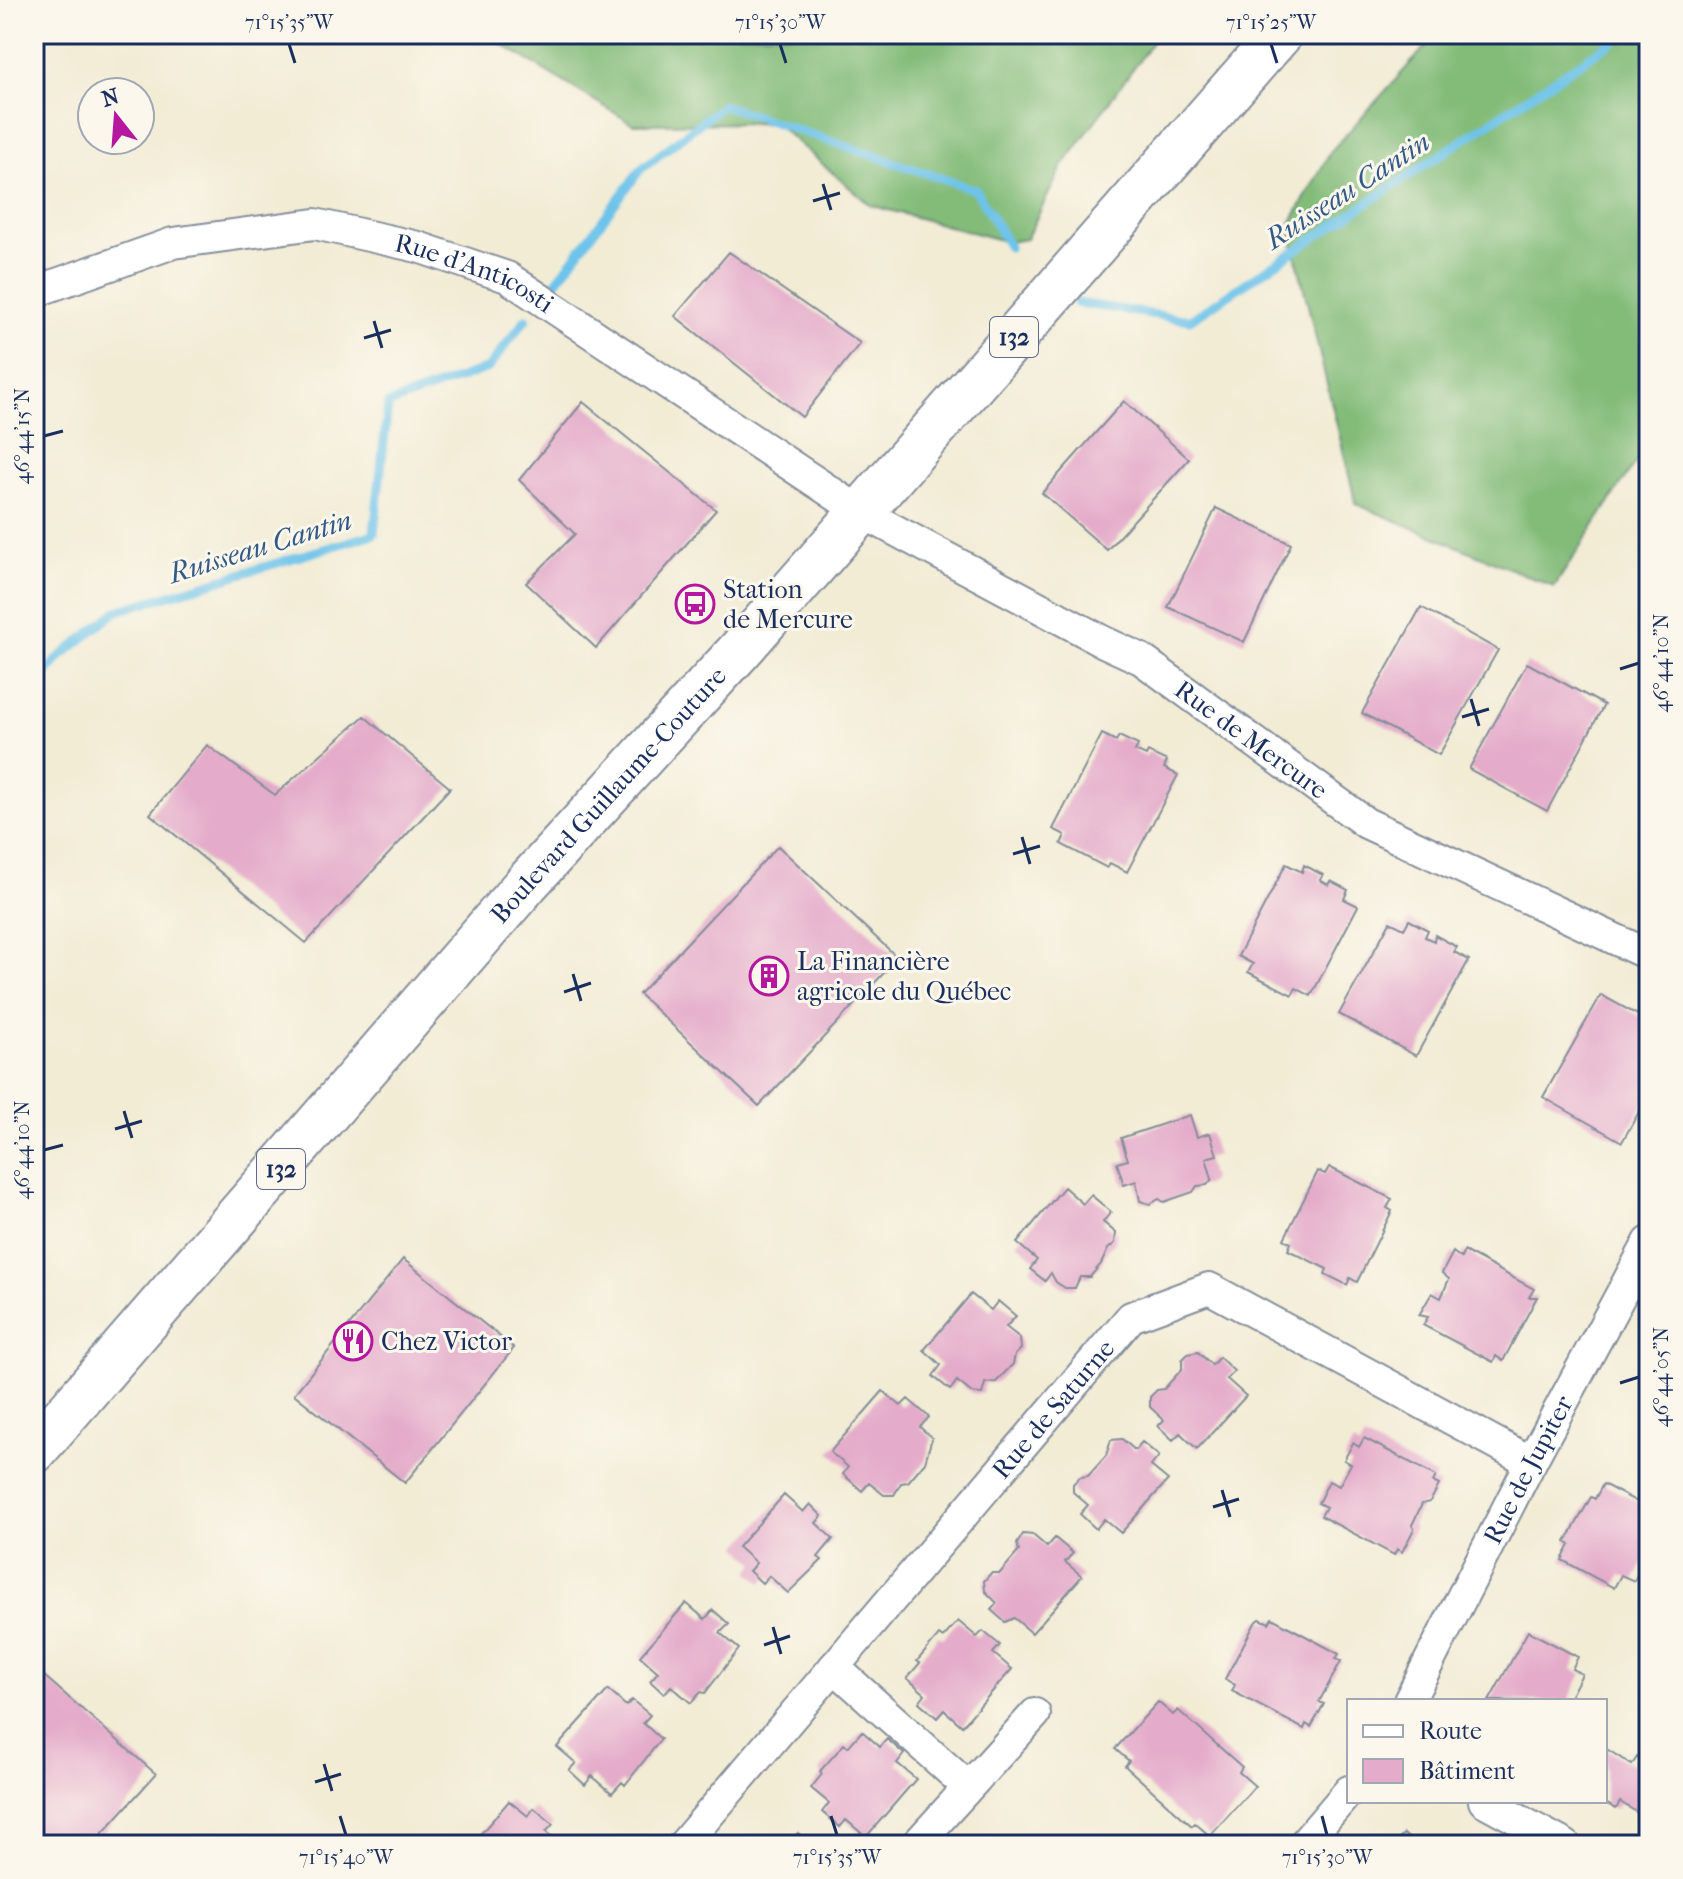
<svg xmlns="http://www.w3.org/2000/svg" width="1683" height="1879" font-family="'IM FELL French Canon',serif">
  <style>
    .forest { fill: #83bc79; stroke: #4f766c; stroke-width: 2 }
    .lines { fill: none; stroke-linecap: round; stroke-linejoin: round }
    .stream { stroke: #6dc3ea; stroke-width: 9 }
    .building { fill: #e4acca }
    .minor-casing { stroke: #868e9a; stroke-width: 34 }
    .primary-casing { stroke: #868e9a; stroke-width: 48 }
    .minor { stroke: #fff; stroke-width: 30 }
    .primary { stroke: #fff; stroke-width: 44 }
    .ticks { fill: none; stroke: #1b2f5e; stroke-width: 3 }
    .labels { text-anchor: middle; stroke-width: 6; stroke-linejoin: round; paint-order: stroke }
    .shield { fill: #fbf7ec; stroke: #5e6b89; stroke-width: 2 }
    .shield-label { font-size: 24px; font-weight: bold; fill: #1b2f5e }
    .street-label { font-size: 26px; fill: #1b2f5e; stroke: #fbf7ec }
    .poi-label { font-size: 26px; fill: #1b2f5e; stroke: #fbf7ec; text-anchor: start }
    .water-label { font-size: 28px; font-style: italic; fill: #345b88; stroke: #fbf7ec }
    .neatline { fill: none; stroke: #1b2f5e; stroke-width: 3 }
    .ticks-label { font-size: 20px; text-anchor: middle; fill: #1b2f5e }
  </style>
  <rect width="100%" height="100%" fill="#fbf7ec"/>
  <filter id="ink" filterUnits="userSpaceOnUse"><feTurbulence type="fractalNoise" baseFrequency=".0125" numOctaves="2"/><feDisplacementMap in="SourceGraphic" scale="16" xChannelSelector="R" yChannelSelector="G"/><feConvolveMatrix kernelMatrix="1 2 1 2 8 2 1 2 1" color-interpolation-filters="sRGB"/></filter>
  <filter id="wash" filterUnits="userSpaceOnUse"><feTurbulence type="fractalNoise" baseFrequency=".006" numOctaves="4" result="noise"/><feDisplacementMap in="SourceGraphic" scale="32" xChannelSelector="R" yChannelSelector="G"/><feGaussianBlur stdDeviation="1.8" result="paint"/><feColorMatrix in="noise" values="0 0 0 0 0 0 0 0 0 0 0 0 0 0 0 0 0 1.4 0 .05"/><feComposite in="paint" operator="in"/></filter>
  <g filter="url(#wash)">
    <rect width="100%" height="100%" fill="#f2ecd5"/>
    <path class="forest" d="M485 34H1158L1062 167 1026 239 1008 242 870 205 775 123 633 124Z
      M1437 34H1649V442L1554 587 1356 504 1289 227 1331 151Z"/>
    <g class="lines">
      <path class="stream" d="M557 281 640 170 723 105 976 190 1009 247
        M1077 303 1190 320 1624 34
        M34 687 61 656 117 611 374 534 388 404 488 368 526 319"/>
    </g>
    <g id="blocks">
      <path class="building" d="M729 252 860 343 802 417 675 316Z
        M1124 401 1189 459 1107 550 1042 493Z
        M583 402 716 510 596 648 526 583 575 534 519 480Z
        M1216 508 1291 544 1244 642 1168 607Z
        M1421 607 1498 650 1439 755 1362 713Z
        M1527 663 1604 705 1547 811 1469 769Z
        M364 716 450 788 306 943 150 814 207 745 275 795Z
        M1102 734 1116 741 1119 736 1138 745 1135 751 1146 756 1148 752 1167 761 1164 768 1178 775 1127 872 1110 863 1107 868 1061 844 1065 835 1053 829Z
        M778 846 898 958 759 1106 639 994Z
        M1286 864 1302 872 1304 865 1323 875 1320 880 1329 885 1331 881 1348 890 1344 899 1358 906 1311 996 1296 988 1292 995 1248 972 1253 964 1238 956Z
        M1409 920 1428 930 1425 937 1434 941 1435 935 1457 947 1454 952 1469 960 1416 1056 1339 1014 1390 922 1404 929Z
        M1601 995 1649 1021V1094L1622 1142 1543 1097Z
        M1190 1115 1197 1137 1210 1133 1217 1155 1206 1158 1212 1179 1207 1185 1197 1186 1193 1192 1164 1202 1159 1199 1150 1204 1140 1201 1136 1181 1124 1185 1117 1163 1128 1160 1121 1138Z
        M1329 1167 1392 1199 1387 1208 1392 1211 1357 1282 1350 1278 1347 1285 1325 1274 1327 1269 1288 1250 1291 1243 1284 1239 1318 1171 1325 1174Z
        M1064 1187 1083 1204 1091 1195 1111 1212 1103 1222 1116 1233 1115 1243 1108 1249 1101 1264 1090 1277H1080L1075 1288H1065L1056 1282 1051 1273 1045 1281 1030 1269 1037 1260 1017 1243Z
        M1464 1251 1534 1289 1529 1297H1537L1503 1361 1496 1356 1493 1362 1423 1325 1428 1317 1419 1315 1432 1293 1441 1298 1449 1279 1442 1273 1453 1252 1461 1258Z
        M403 1259 514 1348 405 1483 294 1394Z
        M971 1294 991 1310 998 1301 1016 1316 1006 1327 1020 1338 1021 1349 1015 1355 1013 1364 996 1382 985 1383 982 1394 972 1393 957 1381 950 1390 933 1376 941 1365 924 1350Z
        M1198 1352 1212 1365 1219 1357 1234 1371 1227 1379 1246 1396 1197 1449 1180 1433 1173 1440 1158 1426 1164 1420 1150 1407V1397L1157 1390 1164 1389 1182 1369V1360L1188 1354Z
        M883 1391 901 1406 908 1399 929 1417 920 1427 932 1438 925 1462 908 1482 901 1483 894 1495H884L869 1483 862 1491 843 1474 848 1467 830 1452Z
        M1364 1438 1436 1476 1433 1482 1439 1485 1430 1502 1422 1504 1412 1525 1414 1529 1402 1552 1397 1549 1394 1555 1321 1516 1326 1507 1318 1503 1329 1481 1339 1486 1351 1464 1344 1460 1353 1443 1359 1447Z
        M1122 1439 1135 1450 1142 1442 1159 1456 1151 1466 1168 1480 1121 1533 1104 1519 1096 1529 1080 1514 1088 1505 1073 1492V1484L1080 1477 1088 1476 1106 1456 1111 1440Z
        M1603 1484 1649 1508V1552L1634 1581 1621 1575 1614 1588 1562 1560 1570 1545 1566 1542 1591 1497 1595 1499Z
        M784 1495 803 1512 810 1504 822 1516 816 1523 833 1539 818 1557 822 1560 788 1593 769 1576 762 1583 749 1571 756 1563 738 1547Z
        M1023 1534 1033 1535 1047 1547 1055 1538 1073 1553 1065 1562 1082 1576 1032 1633 1014 1618 1005 1622 991 1610 997 1603 985 1591 984 1581 991 1573H1000L1019 1551 1017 1544Z
        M686 1603 705 1619 713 1610 729 1624 720 1633 739 1649 705 1693 701 1692 691 1703 671 1686 664 1694 650 1681 658 1672 640 1656Z
        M1272 1618 1339 1654 1336 1659 1341 1661 1319 1702 1324 1704 1311 1727 1306 1724 1304 1729 1232 1691 1235 1685 1225 1679 1255 1623 1260 1619 1269 1623Z
        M958 1621 977 1637 983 1631 1000 1645 993 1653 1012 1669 962 1726 944 1710 937 1718 919 1702 925 1694 907 1678 920 1663 917 1661 939 1635 943 1638Z
        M1528 1631 1578 1657 1572 1669 1582 1674 1568 1701H1489Z
        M34 1667 156 1774 92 1845H34Z
        M608 1690 626 1706 632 1700 650 1715 643 1723 661 1739 625 1785 622 1782 612 1793 592 1776 585 1785 569 1770 576 1763 557 1747Z
        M1158 1702 1173 1715 1178 1710 1242 1767 1239 1772 1255 1786 1210 1836 1195 1823 1192 1826 1125 1766 1129 1761 1115 1749Z
        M862 1731 880 1747 887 1739 904 1754 897 1763 916 1779 866 1837 846 1820 840 1827 822 1812 829 1803 811 1788 822 1774 820 1771 844 1744 848 1747Z
        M1605 1748 1632 1765 1637 1757 1649 1764V1820L1620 1802 1616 1809 1605 1803Z
        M509 1801 528 1816 534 1808 553 1824 546 1832 561 1845H471Z
        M798 1833 812 1845H787Z
        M1404 1834 1416 1845H1394Z"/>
    </g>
  </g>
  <g filter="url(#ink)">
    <use href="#blocks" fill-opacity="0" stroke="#868e9a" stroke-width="2"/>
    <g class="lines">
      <defs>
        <g id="minor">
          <path id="s1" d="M34 292 173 243 315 224 418 247 507 277 861 512 1104 642 1141 659 1366 823 1649 955"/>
          <path d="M834 1667 968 1787"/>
          <path id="s2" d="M1409 1701 1531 1462 1649 1242"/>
          <path d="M1484 1801 1565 1845"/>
          <path id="s3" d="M683 1845 1131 1317 1209 1288 1531 1462"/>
          <path d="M916 1845 1035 1714"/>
          <path d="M1303 1845 1349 1791"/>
        </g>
        <g id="primary">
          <path id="s4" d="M34 1451 526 884 741 649 1280 34"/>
        </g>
      </defs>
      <use href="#minor" class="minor-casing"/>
      <use href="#primary" class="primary-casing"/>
      <use href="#minor" class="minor"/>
      <use href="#primary" class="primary"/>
    </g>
  </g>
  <path class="ticks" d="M289 44 295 63M780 44 786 63M1271 44 1277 63M823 184 831 210M813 201 840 193M374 321 382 348M364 338 391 330M44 436 63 431M1620 669 1639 663M1471 699 1479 726M1462 717 1489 709M1022 837 1030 864M1013 854 1040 846M573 974 581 1001M564 992 591 983M124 1111 132 1138M115 1129 142 1121M44 1150 63 1145M1620 1383 1639 1377M1222 1490 1230 1517M1213 1507 1239 1499M773 1627 781 1654M764 1645 790 1636M324 1764 332 1791M315 1782 341 1774M340 1816 346 1835M831 1816 837 1835M1322 1816 1327 1835"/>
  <defs>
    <symbol id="bus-ring" viewBox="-11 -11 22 22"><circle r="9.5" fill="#fbf7ec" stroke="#b5179e" stroke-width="1.5"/><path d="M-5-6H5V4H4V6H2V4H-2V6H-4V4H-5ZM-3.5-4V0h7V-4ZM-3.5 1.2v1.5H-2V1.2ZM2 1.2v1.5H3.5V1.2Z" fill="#b5179e"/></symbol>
    <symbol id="building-ring" viewBox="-11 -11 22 22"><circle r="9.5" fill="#fbf7ec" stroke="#b5179e" stroke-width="1.5"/><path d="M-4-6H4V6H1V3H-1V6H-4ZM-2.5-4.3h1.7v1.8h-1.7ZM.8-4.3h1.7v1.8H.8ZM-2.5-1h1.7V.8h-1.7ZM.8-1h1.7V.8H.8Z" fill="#b5179e"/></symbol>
    <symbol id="restaurant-ring" viewBox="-11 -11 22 22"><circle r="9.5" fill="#fbf7ec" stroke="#b5179e" stroke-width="1.5"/><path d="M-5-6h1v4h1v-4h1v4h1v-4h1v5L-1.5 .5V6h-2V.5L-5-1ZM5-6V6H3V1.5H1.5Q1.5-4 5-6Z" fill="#b5179e"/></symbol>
  </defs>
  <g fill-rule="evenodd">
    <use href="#bus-ring" x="673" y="582" width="44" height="44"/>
    <use href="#building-ring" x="747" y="954" width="44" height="44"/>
    <use href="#restaurant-ring" x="331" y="1319" width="44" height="44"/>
  </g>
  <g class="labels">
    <g class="shield">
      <rect x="990" y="317" width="48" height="40" rx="6"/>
      <rect x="257" y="1149" width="48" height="40" rx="6"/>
    </g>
    <g class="shield-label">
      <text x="1014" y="345">132</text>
      <text x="281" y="1177">132</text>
    </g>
    <g class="street-label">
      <text dy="9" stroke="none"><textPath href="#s1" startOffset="458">Rue d'Anticosti</textPath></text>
      <text dy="9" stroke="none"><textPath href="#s1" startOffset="1368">Rue de Mercure</textPath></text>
      <text dy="9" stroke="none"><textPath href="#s4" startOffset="872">Boulevard Guillaume-Couture</textPath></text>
      <text dy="9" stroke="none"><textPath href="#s3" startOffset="572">Rue de Saturne</textPath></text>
      <text dy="9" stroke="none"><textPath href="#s2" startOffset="260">Rue de Jupiter</textPath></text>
    </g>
    <g class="poi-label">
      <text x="723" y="598">Station<tspan x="723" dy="30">de Mercure</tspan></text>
      <text x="797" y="970">La Financière<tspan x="797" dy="30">agricole du Québec</tspan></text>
      <text x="381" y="1350">Chez Victor</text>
    </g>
    <g class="water-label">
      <text transform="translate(1347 190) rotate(-33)" y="10">Ruisseau Cantin</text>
      <text transform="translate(260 546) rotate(-17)" y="10">Ruisseau Cantin</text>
    </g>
  </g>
  <rect width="1683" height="1879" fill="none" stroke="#fbf7ec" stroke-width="88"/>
  <rect x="1347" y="1699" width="260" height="104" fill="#fbf7ec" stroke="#a1a7b3" stroke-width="2"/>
  <rect x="1363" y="1725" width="40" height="12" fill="#ffffff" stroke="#a1a7b3" stroke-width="2"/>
  <text x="1419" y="1739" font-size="24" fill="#1b2f5e">Route</text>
  <rect x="1363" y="1759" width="40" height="24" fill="#e4acca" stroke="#a1a7b3" stroke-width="2"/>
  <text x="1419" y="1779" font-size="24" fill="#1b2f5e">Bâtiment</text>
  <g transform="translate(116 116) rotate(343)"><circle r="38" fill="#fbf7ec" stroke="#a1a7b3" stroke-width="2"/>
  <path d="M0-6L14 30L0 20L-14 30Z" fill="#b5179e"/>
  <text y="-12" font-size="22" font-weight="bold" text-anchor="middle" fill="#1b2f5e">N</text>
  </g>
  <rect x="44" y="44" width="1595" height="1791" class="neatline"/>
  <g class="ticks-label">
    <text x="289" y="29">71°15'35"W</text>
    <text x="780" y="29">71°15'30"W</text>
    <text x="1271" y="29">71°15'25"W</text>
    <text transform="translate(22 436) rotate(-90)" y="7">46°44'15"N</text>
    <text transform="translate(1661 663) rotate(-90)" y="7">46°44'10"N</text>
    <text transform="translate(22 1150) rotate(-90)" y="7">46°44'10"N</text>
    <text transform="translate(1661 1377) rotate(-90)" y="7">46°44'05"N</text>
    <text x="346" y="1864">71°15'40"W</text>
    <text x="837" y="1864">71°15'35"W</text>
    <text x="1327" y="1864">71°15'30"W</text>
  </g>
</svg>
